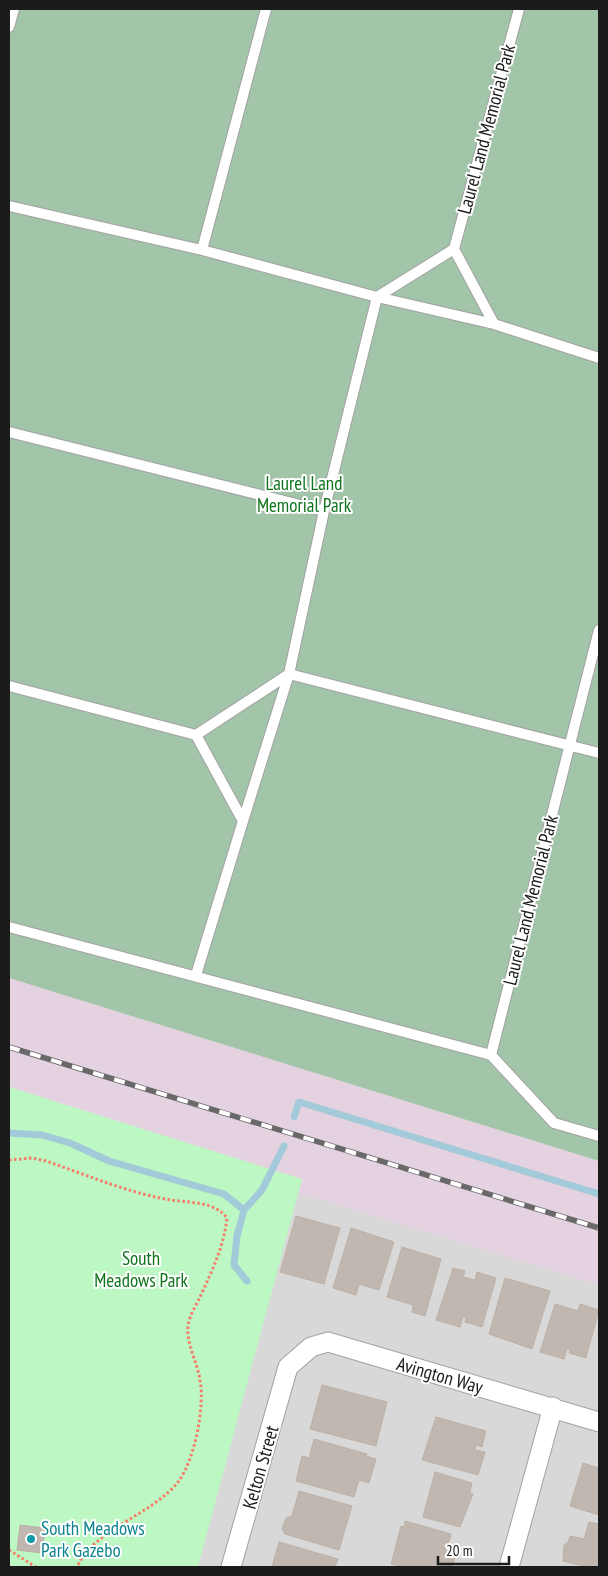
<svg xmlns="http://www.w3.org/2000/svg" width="608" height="1576" font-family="'PT Sans Narrow',sans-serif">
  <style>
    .residential { fill: #d9d8d8 }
    .industrial { fill: #e5d2e1 }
    .cemetery { fill: #a2c4a9 }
    .park { fill: #bdf7c4 }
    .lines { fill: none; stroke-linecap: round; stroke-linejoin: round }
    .stream { stroke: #a2cad9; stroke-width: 7 }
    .building { fill: #c0b8b0; stroke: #bdb0a4 }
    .lane-casing { stroke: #a2a2a2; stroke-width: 12 }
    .street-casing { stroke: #a2a2a2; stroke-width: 21 }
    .path { stroke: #f57e69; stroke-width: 3; stroke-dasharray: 2.5 2.5; stroke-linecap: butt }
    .lane { stroke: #fff; stroke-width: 10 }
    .street { stroke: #fff; stroke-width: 19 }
    .rail-casing { stroke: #696969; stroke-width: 5.5 }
    .rail { stroke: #fff; stroke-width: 4; stroke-dasharray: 11; stroke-linecap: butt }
    .culture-dot { fill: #0f9aa8; stroke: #fff; stroke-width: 2 }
    .labels { text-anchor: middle; stroke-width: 4; stroke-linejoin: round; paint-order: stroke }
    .street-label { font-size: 19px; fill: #1b1b1b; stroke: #fff }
    .park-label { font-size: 19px; fill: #0e731b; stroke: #fff }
    .culture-label { font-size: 19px; fill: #0d838f; stroke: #fff; text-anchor: start }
  </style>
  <rect width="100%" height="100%" fill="#ece9e0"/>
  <path class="residential" d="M9 1087 599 1271V1567H9Z"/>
  <path class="industrial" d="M9 978 599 1161V1285L299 1193 302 1179 9 1087Z"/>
  <path class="cemetery" d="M9 9H599V1161L9 978Z"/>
  <path class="park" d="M9 1087 302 1179 198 1567H9Z"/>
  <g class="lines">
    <path class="stream" d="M294 1117 299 1102 599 1194
      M9 1133 42 1135 70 1143 109 1161 224 1194 244 1210
      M247 1281 234 1265 237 1236 244 1210 262 1190 284 1146"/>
  </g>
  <path class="building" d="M296 1216 340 1228 324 1284 280 1272Z
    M351 1228 394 1242 379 1290 359 1284 356 1295 333 1288Z
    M402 1247 441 1259 425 1316 412 1312 413 1305 387 1297Z
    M453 1268 465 1271 463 1277 475 1280 477 1272 496 1278 482 1327 465 1322 466 1318 463 1317 460 1327 436 1320Z
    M505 1278 550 1291 532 1349 489 1334Z
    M555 1304 578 1311 580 1304 599 1310 586 1358 569 1353 570 1350 567 1349 564 1359 540 1352Z
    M322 1385 387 1402 376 1446 310 1429Z
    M436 1417 486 1431 482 1447 476 1445 475 1450 485 1452 478 1475 422 1460Z
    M314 1439 367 1454 366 1456 376 1459 369 1483 359 1480 354 1497 296 1481 302 1456 309 1458Z
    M583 1463 599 1468V1515L570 1506Z
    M435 1472 472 1483 470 1493 473 1494 460 1527 423 1517Z
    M299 1491 352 1506 339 1550 285 1534 282 1529 286 1518 292 1516Z
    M405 1521 451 1534 445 1555 455 1557 452 1567H402L391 1564 401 1526 404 1527Z
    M589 1522 599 1524V1567H587L563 1561 564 1545 568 1542 570 1536 584 1539Z
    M20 1525 45 1528 42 1553 17 1550Z
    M279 1542 338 1559 335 1567H272Z"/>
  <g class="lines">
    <defs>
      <path id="lane" d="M519 9 454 249 494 324 599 358
        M9 27 14 9
        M9 206 202 250 377 297 494 324
        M202 250 266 9
        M9 432 324 511
        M9 686 196 735 243 821 196 975
        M196 735 289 674 599 753
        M243 821 289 674 324 511 377 297 454 249
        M9 927 491 1055 554 1123 599 1136
        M491 1055 599 630"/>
      <path id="street" d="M231 1567 288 1367 311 1347 328 1342 599 1422
        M509 1567 553 1407"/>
    </defs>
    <use href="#lane" class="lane-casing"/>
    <use href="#street" class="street-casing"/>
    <path class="path" d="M9 1160 32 1158 46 1161C87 1175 128 1193 171 1200 190 1203 214 1201 227 1218 224 1246 212 1271 200 1297 196 1305 190 1315 188 1325 186 1344 197 1361 200 1380 205 1406 195 1460 178 1482 152 1515 94 1529 77 1567
      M9 1550 36 1567"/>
    <use href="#lane" class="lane"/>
    <use href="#street" class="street"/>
    <defs>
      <path id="rail" d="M9 1047 599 1228"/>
    </defs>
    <use href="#rail" class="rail-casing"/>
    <use href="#rail" class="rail"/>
  </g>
  <circle class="culture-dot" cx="31" cy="1539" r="5"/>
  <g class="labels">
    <g class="street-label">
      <text transform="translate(486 129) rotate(-75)" y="7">Laurel Land Memorial Park</text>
      <text transform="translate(530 900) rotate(-76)" y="7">Laurel Land Memorial Park</text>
      <text transform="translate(440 1375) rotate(16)" y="7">Avington Way</text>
      <text transform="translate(260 1467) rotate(-74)" y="7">Kelton Street</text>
    </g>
    <g class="park-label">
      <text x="304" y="490">Laurel Land<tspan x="304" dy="22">Memorial Park</tspan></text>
      <text x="141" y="1265">South<tspan x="141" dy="22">Meadows Park</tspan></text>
    </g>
    <g class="culture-label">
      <text x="41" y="1535">South Meadows<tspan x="41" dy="22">Park Gazebo</tspan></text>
    </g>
  </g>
  <rect width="608" height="1576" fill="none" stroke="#1b1b1b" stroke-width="20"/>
  <path d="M438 1556v8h71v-8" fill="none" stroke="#1b1b1b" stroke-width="2.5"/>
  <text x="446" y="1556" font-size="15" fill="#1b1b1b" stroke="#ffffff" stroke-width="4" paint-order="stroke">20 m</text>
</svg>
